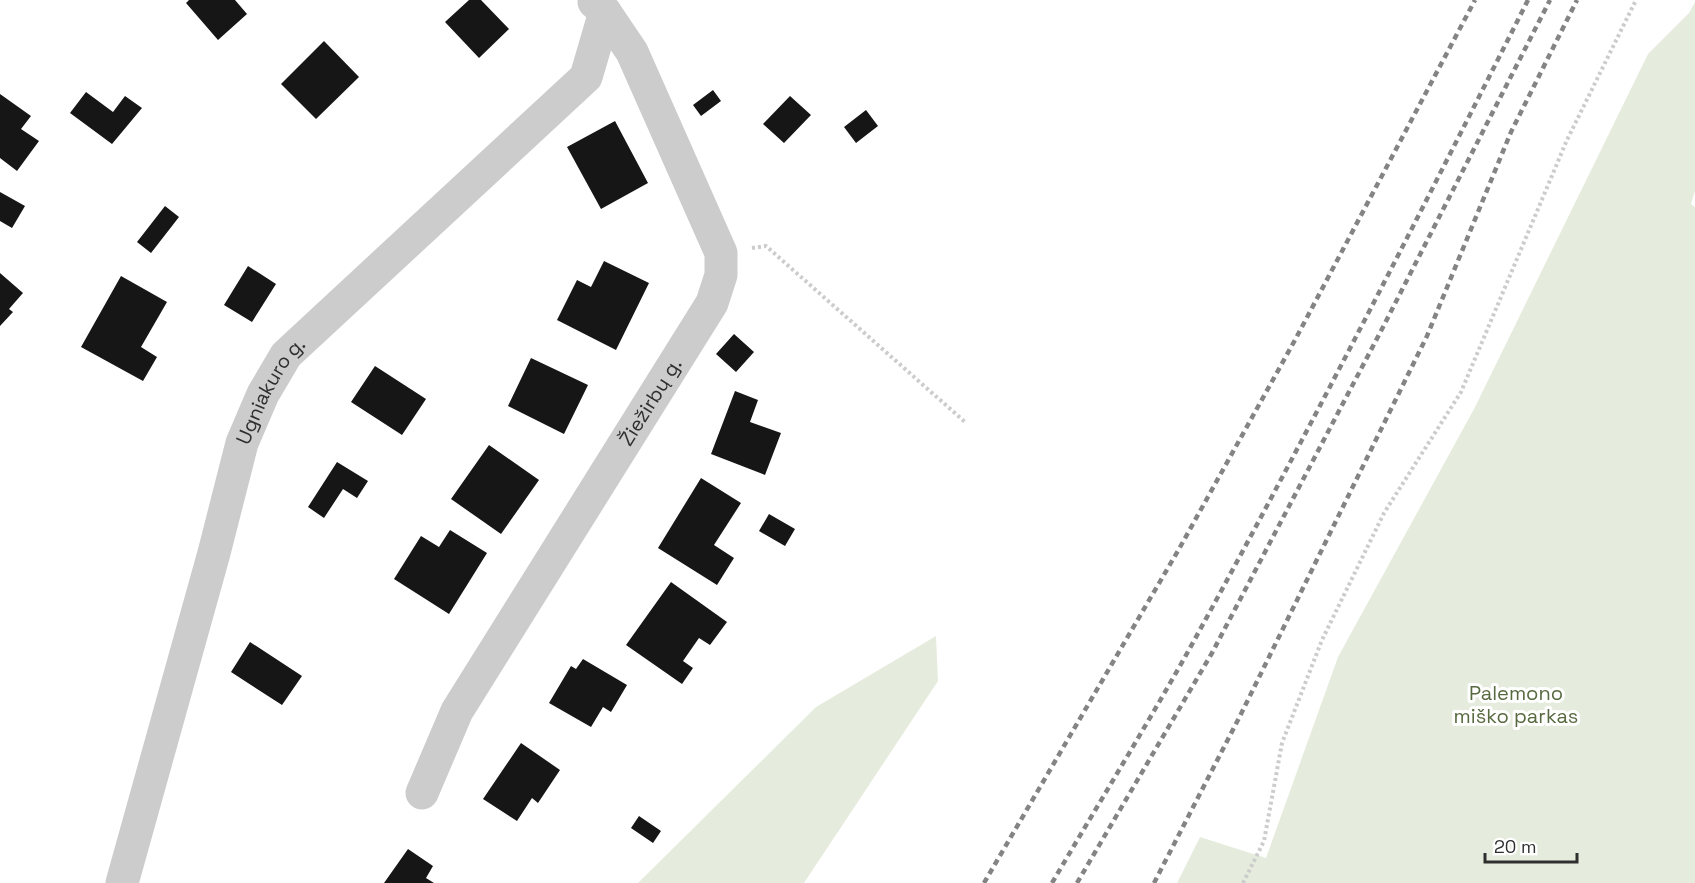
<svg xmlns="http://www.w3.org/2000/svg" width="1695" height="883" font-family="'Space Grotesk',sans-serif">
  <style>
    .green { fill: #e6ecdd }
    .building { fill: #161616 }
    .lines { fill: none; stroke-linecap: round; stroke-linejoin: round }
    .path { stroke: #ccc; stroke-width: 4; stroke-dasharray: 3 3; stroke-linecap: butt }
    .minor { stroke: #ccc; stroke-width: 33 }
    .rail { stroke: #848484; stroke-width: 4.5; stroke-dasharray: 6 4.5; stroke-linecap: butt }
    .labels { text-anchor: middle; stroke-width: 6; stroke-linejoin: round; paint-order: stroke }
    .street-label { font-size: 20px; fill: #2f2f2f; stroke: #fff }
    .park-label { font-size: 20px; fill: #57693e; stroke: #fff }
  </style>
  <rect width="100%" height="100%" fill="#fff"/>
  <path class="green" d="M1695 2V191L1691 204 1695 207V883H1177L1200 837 1266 858 1338 657 1474 409 1648 54 1689 13Z
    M936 636 938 681 804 883H638L816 707Z"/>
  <path class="building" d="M189 0H235L247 14 218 40 186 3Z
    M469 0H481L509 29 479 58 445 22Z
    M324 41 359 77 316 119 281 84Z
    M713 90 721 101 701 116 693 105Z
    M86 92 113 112 125 96 142 108 112 144 70 113Z
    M0 94 31 116 21 129 39 141 17 171 0 158Z
    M790 96 811 115 784 143 763 124Z
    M866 110 878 126 856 143 844 127Z
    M615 121 648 183 601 209 567 147Z
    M0 192 25 206 12 228 0 221Z
    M165 206 179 217 151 253 137 242Z
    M604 261 649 283 616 350 557 320 577 280 591 287Z
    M248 266 276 284 252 322 224 305Z
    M0 273 23 293 9 309 13 312 0 326Z
    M121 276 167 302 141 347 157 357 143 381 81 347Z
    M734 334 754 352 736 372 716 354Z
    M531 358 588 385 564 434 508 406Z
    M375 366 426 399 402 435 351 402Z
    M735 391 758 400 750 422 781 433 765 475 711 454Z
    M489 445 539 480 501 534 451 499Z
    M337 462 368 481 357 498 343 489 324 518 308 507Z
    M701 478 741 503 714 545 734 558 717 585 658 548Z
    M769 514 795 529 785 546 759 531Z
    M450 530 487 553 449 614 394 579 421 536 439 547Z
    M671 582 727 622 710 645 699 638 683 661 693 668 682 684 626 645Z
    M250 642 302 676 282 705 231 672Z
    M583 659 627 685 611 712 603 707 591 727 549 703 571 666 576 669Z
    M521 743 560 770 538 803 532 798 517 821 483 799Z
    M639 816 661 831 653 843 631 828Z
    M408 849 433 866 426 878 434 883H384Z"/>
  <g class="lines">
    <path class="path" d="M752 248 766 246 965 422
      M1243 883 1264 841 1282 743 1322 640 1384 513 1461 392 1567 140 1636 0"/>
    <g class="minor">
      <path id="s1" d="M422 793 457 711 712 303 721 275V253L632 52 605 12 594 2"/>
      <path id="s2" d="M122 883 214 553 242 443 263 394 286 355 586 77 605 12"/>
    </g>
    <path class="rail" d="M984 883 1179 549 1295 340 1475 0
      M1052 883C1096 808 1142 733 1185 657 1304 441 1417 220 1528 0
      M1077 883 1212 653 1382 329 1550 0
      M1154 883 1240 716 1427 336 1511 132 1577 0"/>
  </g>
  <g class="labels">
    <g class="street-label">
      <text dy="7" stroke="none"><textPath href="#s2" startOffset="516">Ugniakuro g.</textPath></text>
      <text dy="7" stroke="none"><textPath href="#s1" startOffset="454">Žiežirbų g.</textPath></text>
    </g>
    <g class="park-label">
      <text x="1516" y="700">Palemono<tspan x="1516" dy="23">miško parkas</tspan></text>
    </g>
  </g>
  <path d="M1485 853v9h92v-9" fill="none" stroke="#2f2f2f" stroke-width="3"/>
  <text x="1494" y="853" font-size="18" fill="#2f2f2f" stroke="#ffffff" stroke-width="4.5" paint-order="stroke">20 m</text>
</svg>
